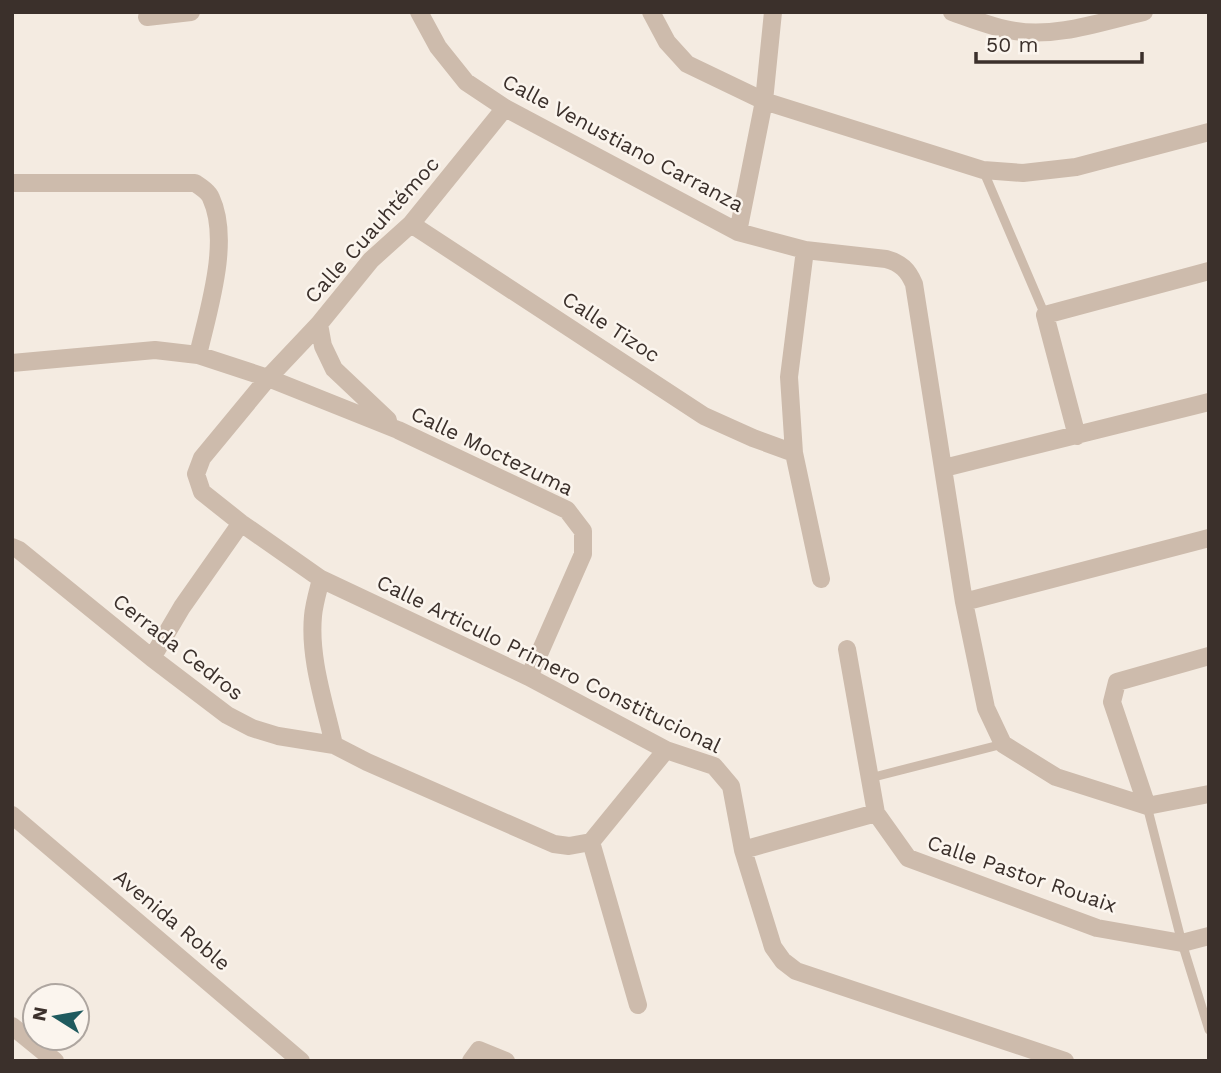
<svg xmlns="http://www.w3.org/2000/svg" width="1221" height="1073" font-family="'Work Sans',sans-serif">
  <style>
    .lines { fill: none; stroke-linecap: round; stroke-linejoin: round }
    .service { stroke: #cdbbac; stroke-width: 9 }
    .minor { stroke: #cdbbac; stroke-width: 18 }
    .labels { text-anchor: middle; stroke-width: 5; stroke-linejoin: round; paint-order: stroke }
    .street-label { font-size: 21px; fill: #3b302b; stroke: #fbf5ee }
  </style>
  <rect width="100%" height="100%" fill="#f4ebe1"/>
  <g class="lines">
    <path class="service" d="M983 170 1045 315
      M870 778 1003 744
      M1147 806 1182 943 1209 1030"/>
    <path class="minor" d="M419 12 438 47 466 82 505 108 738 232 805 250 886 259C901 263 908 270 914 284L964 602 986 708 1003 744 1056 777 1147 806 1209 794
      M651 12 667 42 687 64 764 101 983 170 1023 173 1076 167 1209 132
      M952 12C972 19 994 28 1015 31 1057 38 1103 21 1144 12
      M147 17 191 12
      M505 108 411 224 371 260 319 324 268 378 202 458 196 474 202 492 241 523 321 579 529 677 666 750 714 766 731 786 743 850 773 947 783 961 796 971 1065 1061
      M12 183H195C201 187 209 192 211 198 231 241 208 311 198 355
      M411 224 704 416 753 438 794 453
      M738 232 764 101 773 12
      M805 250 789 377 794 453 821 579
      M319 324 323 346 334 369 388 420
      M12 363 155 350 198 355 268 378 398 430 567 510 583 531V554L529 677
      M1077 436 1045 315 1209 271
      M944 468 1209 402
      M12 547 19 550 152 658 227 715 252 728 278 736 334 745
      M321 579C318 591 314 604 313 616 309 659 325 704 334 745L367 762 554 844 569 846 591 842
      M964 602 1209 538
      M847 649 876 813 908 858 1097 928 1182 943 1209 936
      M152 658 182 607 241 523
      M1147 806 1112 702 1117 682 1209 656
      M12 815 301 1061
      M591 842 638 1005
      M591 842 666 750
      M743 850 876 813
      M12 1026 55 1061
      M471 1061 479 1050 506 1061"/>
  </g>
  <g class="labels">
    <g class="street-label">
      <text transform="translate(623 143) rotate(28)" y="7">Calle Venustiano Carranza</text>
      <text transform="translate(372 230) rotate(-48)" y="7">Calle Cuauhtémoc</text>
      <text transform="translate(611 327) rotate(33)" y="7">Calle Tizoc</text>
      <text transform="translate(492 451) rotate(26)" y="7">Calle Moctezuma</text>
      <text transform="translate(178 647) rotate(38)" y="7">Cerrada Cedros</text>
      <text transform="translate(549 664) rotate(26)" y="7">Calle Articulo Primero Constitucional</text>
      <text transform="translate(1022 874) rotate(19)" y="7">Calle Pastor Rouaix</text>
      <text transform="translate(172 920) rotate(40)" y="7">Avenida Roble</text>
    </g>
  </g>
  <rect width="1221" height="1073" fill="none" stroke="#3b302b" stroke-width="28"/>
  <g transform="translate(56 1017) rotate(281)"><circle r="33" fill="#fbf5ee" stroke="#aea6a0" stroke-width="2"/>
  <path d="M0-5L12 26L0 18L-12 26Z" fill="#1f5a5e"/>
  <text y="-10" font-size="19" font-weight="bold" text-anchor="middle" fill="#3b302b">N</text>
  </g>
  <path d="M976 52v10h166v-10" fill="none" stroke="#3b302b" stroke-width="3.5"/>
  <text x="986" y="52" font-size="21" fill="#3b302b" stroke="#fbf5ee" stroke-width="5" paint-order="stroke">50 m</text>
</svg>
